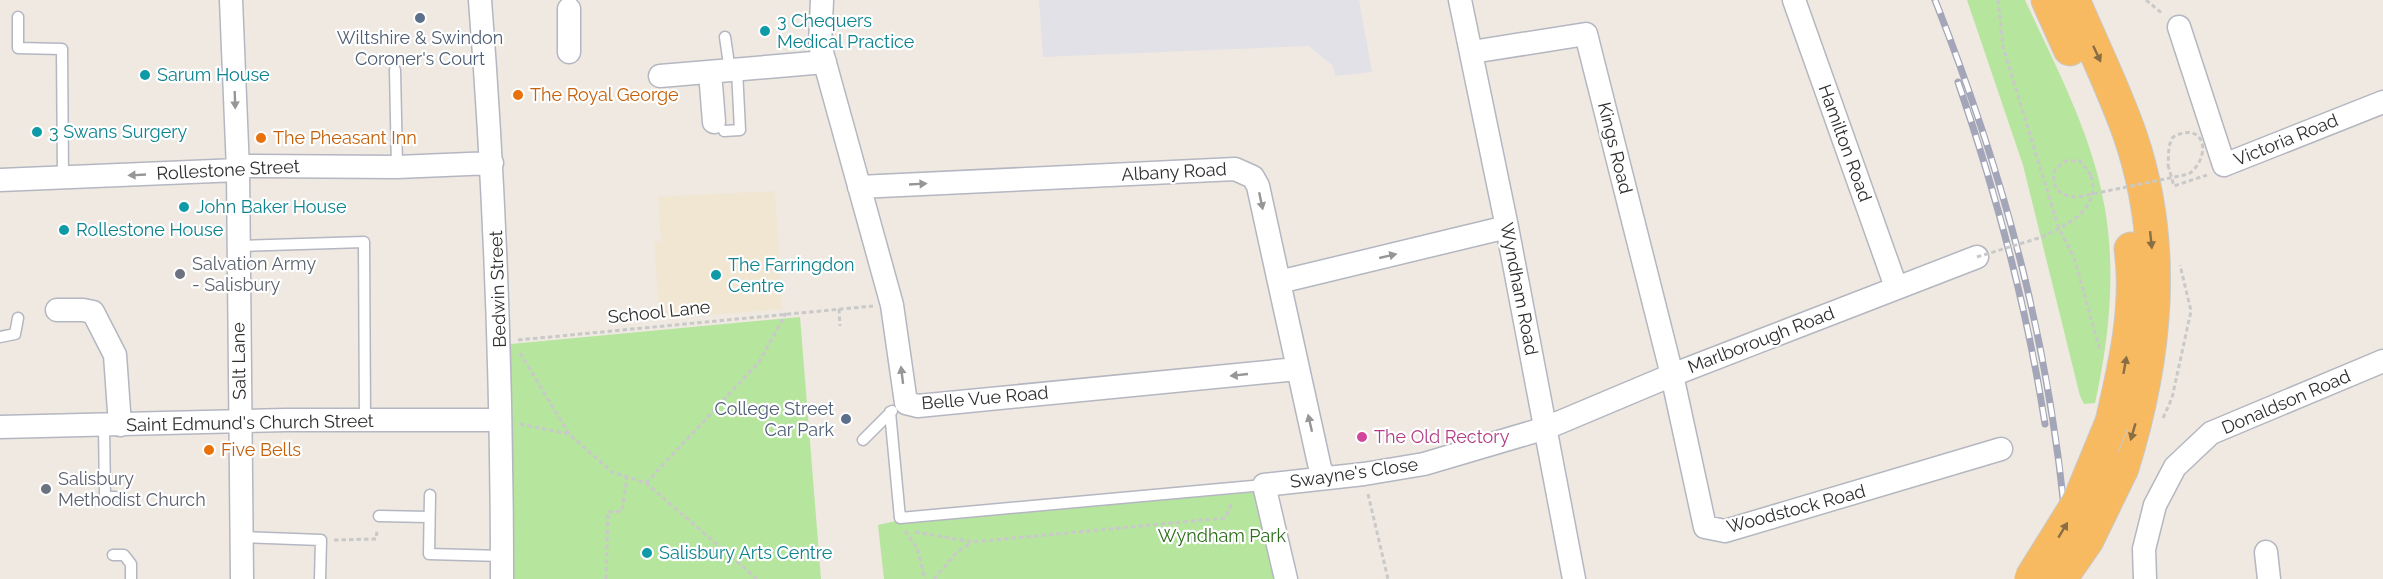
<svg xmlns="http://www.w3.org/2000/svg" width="2383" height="579" font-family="Raleway,sans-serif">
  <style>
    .industrial { fill: #e3e1e8 }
    .education { fill: #f0e6d1 }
    .green { fill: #b6e59e }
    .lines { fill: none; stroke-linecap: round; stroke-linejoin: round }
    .service-casing { stroke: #b4b7c1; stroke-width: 13 }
    .minor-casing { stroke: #b4b7c1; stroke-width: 25 }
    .trunk-casing { stroke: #c9c9c9; stroke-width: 35 }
    .path { stroke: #c9c9c9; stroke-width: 3; stroke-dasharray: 4.5 3; stroke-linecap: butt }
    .service { stroke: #fff; stroke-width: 10 }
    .minor { stroke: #fff; stroke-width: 22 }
    .trunk { stroke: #f8ba60; stroke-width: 33 }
    .rail-casing { stroke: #a3a6b8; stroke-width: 7 }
    .rail { stroke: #fff; stroke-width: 4.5; stroke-dasharray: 14; stroke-linecap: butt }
    .trunk-bridge-casing { stroke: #c9c9c9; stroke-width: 35; stroke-linecap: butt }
    .path-bridge { stroke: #c9c9c9; stroke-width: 3; stroke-dasharray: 4.5 3; stroke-linecap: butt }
    .trunk-bridge { stroke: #f8ba60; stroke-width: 33 }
    .oneway { fill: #896d44 }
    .oneway2 { fill: #969696 }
    .service-dot { fill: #5c6f8a; stroke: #fff; stroke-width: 2 }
    .culture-dot { fill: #0f9aa8; stroke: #fff; stroke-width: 2 }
    .food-dot { fill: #e8710a; stroke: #fff; stroke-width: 2 }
    .worship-dot { fill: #6b7280; stroke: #fff; stroke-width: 2 }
    .hotel-dot { fill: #d1479c; stroke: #fff; stroke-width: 2 }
    .labels { text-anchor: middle; stroke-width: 4.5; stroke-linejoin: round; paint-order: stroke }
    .culture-label { font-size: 18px; fill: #0d838f; stroke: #fff; text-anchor: start }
    .service-label { font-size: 18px; fill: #4e5e75; stroke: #fff }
    .food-label { font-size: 18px; fill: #c56008; stroke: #fff; text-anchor: start }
    .street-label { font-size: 18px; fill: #2e2e2e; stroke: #fff }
    .worship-label { font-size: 18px; fill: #5b616d; stroke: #fff; text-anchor: start }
    .hotel-label { font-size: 18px; fill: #b23c85; stroke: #fff; text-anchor: start }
    .park-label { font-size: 18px; fill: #2c6e1b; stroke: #fff }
  </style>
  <rect width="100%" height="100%" fill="#efe9e1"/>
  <path class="industrial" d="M1039 0H1359L1372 72 1335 76 1333 66 1309 46 1043 57Z"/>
  <path class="education" d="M775 191 782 309 660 319 654 242 661 241 658 197Z"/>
  <path class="green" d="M1967 0H2025C2056 67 2093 136 2105 209 2116 273 2109 340 2095 403L2084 404 2080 396 2023 165Z
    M800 317 821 579H512L511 344Z
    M1256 492 1274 579H884L878 525 896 521 901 523Z"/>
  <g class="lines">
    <defs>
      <path id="service" d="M18 17V48L62 49 63 178
        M725 37 730 71
        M395 70 397 167
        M724 131 740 130 737 70
        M237 246 364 242 365 420
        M0 337 15 334 18 318
        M890 412 900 518 1264 485
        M104 426 105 497H115
        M863 440 892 411
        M430 495 429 554 502 556
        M379 516 429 517
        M242 537 321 540 320 579
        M113 555H124L131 564V579"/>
      <path id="minor" d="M231 0 238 170 242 579
        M480 0C495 193 502 385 502 579
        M822 0 820 45 892 305 906 403 918 406 1297 369
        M1460 0 1507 227 1574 579
        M1794 0 1896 287
        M569 9V52
        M2179 27 2224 165 2383 102
        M1472 52 1586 34 1672 375 1705 527 1725 531 2001 449
        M710 72 714 122
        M660 76 825 62
        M0 180 238 170 247 166 397 167 492 163
        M859 187 1235 169 1253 177 1258 186 1279 282 1507 227
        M1279 282 1320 468 1325 477
        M57 310H83L93 312 115 355 120 425
        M0 427 286 420H500
        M2266 552 2269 579
        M1286 579 1264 485 1364 474 1424 464 1546 428 1672 375 1977 257
        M2145 579 2144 549 2155 505 2175 467 2211 433 2383 361"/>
      <path id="trunk" d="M2048 0 2070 49
        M2073 0C2092 45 2114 89 2130 135 2168 246 2156 359 2122 468
        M2112 422C2125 366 2139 307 2131 249"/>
    </defs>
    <use href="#service" class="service-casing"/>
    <use href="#minor" class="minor-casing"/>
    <use href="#trunk" class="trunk-casing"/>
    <path class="path" d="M1998 0 2003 47 2059 229 2074 257 2100 351
      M2146 0 2163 14
      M2168 165 2174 186 2207 175
      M2042 237C2068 224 2101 210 2091 175
      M839 309 840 326
      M518 340 873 306
      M520 353 569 434 612 472 646 483 757 579
      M2163 418 2172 398 2191 311 2180 265
      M520 424 569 434
      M646 483 759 362 786 313
      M1368 494 1388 579
      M905 531 917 548 925 579
      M915 532 972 542 1225 518 1232 503
      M334 540 376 539 377 531
      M606 579 608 512 622 511 627 477
      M934 579 957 552 971 543"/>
    <use href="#service" class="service"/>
    <use href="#minor" class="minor"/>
    <use href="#trunk" class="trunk"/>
    <defs>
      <path id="rail" d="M1935 0C2011 193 2057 371 2070 579
        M1958 82C1996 193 2027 307 2045 424
        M2056 516 2061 579"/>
    </defs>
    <use href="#rail" class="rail-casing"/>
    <use href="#rail" class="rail"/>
    <defs>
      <path id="trunk-bridge" d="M2031 579 2079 502 2112 422
        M2060 579 2087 540 2122 468"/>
    </defs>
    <use href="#trunk-bridge" class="trunk-bridge-casing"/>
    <path class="path-bridge" d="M2091 175 2080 161H2065L2055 170C2050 188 2061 197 2078 197L2189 174C2213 155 2204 120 2173 137L2169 146 2168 165
      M1977 257 2042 237"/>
    <use href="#trunk-bridge" class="trunk-bridge"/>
  </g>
  <defs><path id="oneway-solid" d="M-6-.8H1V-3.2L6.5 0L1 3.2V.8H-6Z" transform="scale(1.5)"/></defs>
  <g class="oneway">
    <use href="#oneway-solid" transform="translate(2097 54) rotate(65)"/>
    <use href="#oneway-solid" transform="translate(2151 240) rotate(84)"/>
    <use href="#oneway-solid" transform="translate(2125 365) rotate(-80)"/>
    <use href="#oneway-solid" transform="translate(2133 432) rotate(106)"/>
    <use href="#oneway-solid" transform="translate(2063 530) rotate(-59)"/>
  </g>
  <g class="oneway2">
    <use href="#oneway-solid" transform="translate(235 100) rotate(88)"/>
    <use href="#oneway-solid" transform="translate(137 175) rotate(177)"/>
    <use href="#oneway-solid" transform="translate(918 184) rotate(-3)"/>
    <use href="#oneway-solid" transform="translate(1261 201) rotate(78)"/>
    <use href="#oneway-solid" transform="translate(1388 256) rotate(-13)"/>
    <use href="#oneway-solid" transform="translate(902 375) rotate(-97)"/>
    <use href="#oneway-solid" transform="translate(1239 375) rotate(174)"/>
    <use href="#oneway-solid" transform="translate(1310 423) rotate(-103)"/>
  </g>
  <g class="service-dot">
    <circle cx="420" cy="18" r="6"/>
    <circle cx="846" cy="419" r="6"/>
  </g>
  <g class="culture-dot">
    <circle cx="765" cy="31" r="6"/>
    <circle cx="145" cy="75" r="6"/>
    <circle cx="37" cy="132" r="6"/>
    <circle cx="184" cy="207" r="6"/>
    <circle cx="64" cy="230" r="6"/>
    <circle cx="716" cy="275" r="6"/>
    <circle cx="647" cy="553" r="6"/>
  </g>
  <g class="food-dot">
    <circle cx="518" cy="95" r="6"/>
    <circle cx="261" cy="138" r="6"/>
    <circle cx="209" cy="450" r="6"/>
  </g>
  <g class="worship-dot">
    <circle cx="180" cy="274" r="6"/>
    <circle cx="46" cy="489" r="6"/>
  </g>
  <circle class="hotel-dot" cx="1362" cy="437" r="6"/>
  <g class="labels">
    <g class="culture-label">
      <text x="777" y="27">3 Chequers<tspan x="777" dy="21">Medical Practice</tspan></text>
      <text x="157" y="81">Sarum House</text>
      <text x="49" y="138">3 Swans Surgery</text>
      <text x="196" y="213">John Baker House</text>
      <text x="76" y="236">Rollestone House</text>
      <text x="728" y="271">The Farringdon<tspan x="728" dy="21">Centre</tspan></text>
      <text x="659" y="559">Salisbury Arts Centre</text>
    </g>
    <g class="service-label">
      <text x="420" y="44">Wiltshire &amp; Swindon<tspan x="420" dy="21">Coroner's Court</tspan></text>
      <text x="834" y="415" text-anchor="end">College Street<tspan x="834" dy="21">Car Park</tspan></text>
    </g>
    <g class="food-label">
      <text x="530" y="101">The Royal George</text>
      <text x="273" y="144">The Pheasant Inn</text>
      <text x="221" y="456">Five Bells</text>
    </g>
    <g class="street-label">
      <text transform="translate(2286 140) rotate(-22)" y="6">Victoria Road</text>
      <text transform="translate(1845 143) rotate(70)" y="6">Hamilton Road</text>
      <text transform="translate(1615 148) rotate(76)" y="6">Kings Road</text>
      <text transform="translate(228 170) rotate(-3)" y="6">Rollestone Street</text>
      <text transform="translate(1174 172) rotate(-3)" y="6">Albany Road</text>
      <text transform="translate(498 289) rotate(-92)" y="6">Bedwin Street</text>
      <text transform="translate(1519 289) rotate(79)" y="6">Wyndham Road</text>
      <text transform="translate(659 312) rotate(-6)" y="6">School Lane</text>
      <text transform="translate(1761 340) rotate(-21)" y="6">Marlborough Road</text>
      <text transform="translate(239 361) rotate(-91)" y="6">Salt Lane</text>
      <text transform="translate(985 398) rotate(-5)" y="6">Belle Vue Road</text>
      <text transform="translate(2286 402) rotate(-23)" y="6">Donaldson Road</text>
      <text transform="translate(250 423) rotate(-1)" y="6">Saint Edmund's Church Street</text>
      <text transform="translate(1354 473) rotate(-8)" y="6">Swayne's Close</text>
      <text transform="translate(1796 509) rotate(-15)" y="6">Woodstock Road</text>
    </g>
    <g class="worship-label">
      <text x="192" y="270">Salvation Army<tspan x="192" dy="21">- Salisbury</tspan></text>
      <text x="58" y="485">Salisbury<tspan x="58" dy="21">Methodist Church</tspan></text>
    </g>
    <g class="hotel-label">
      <text x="1374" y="443">The Old Rectory</text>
    </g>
    <g class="park-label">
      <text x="1222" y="542">Wyndham Park</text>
    </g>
  </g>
</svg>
